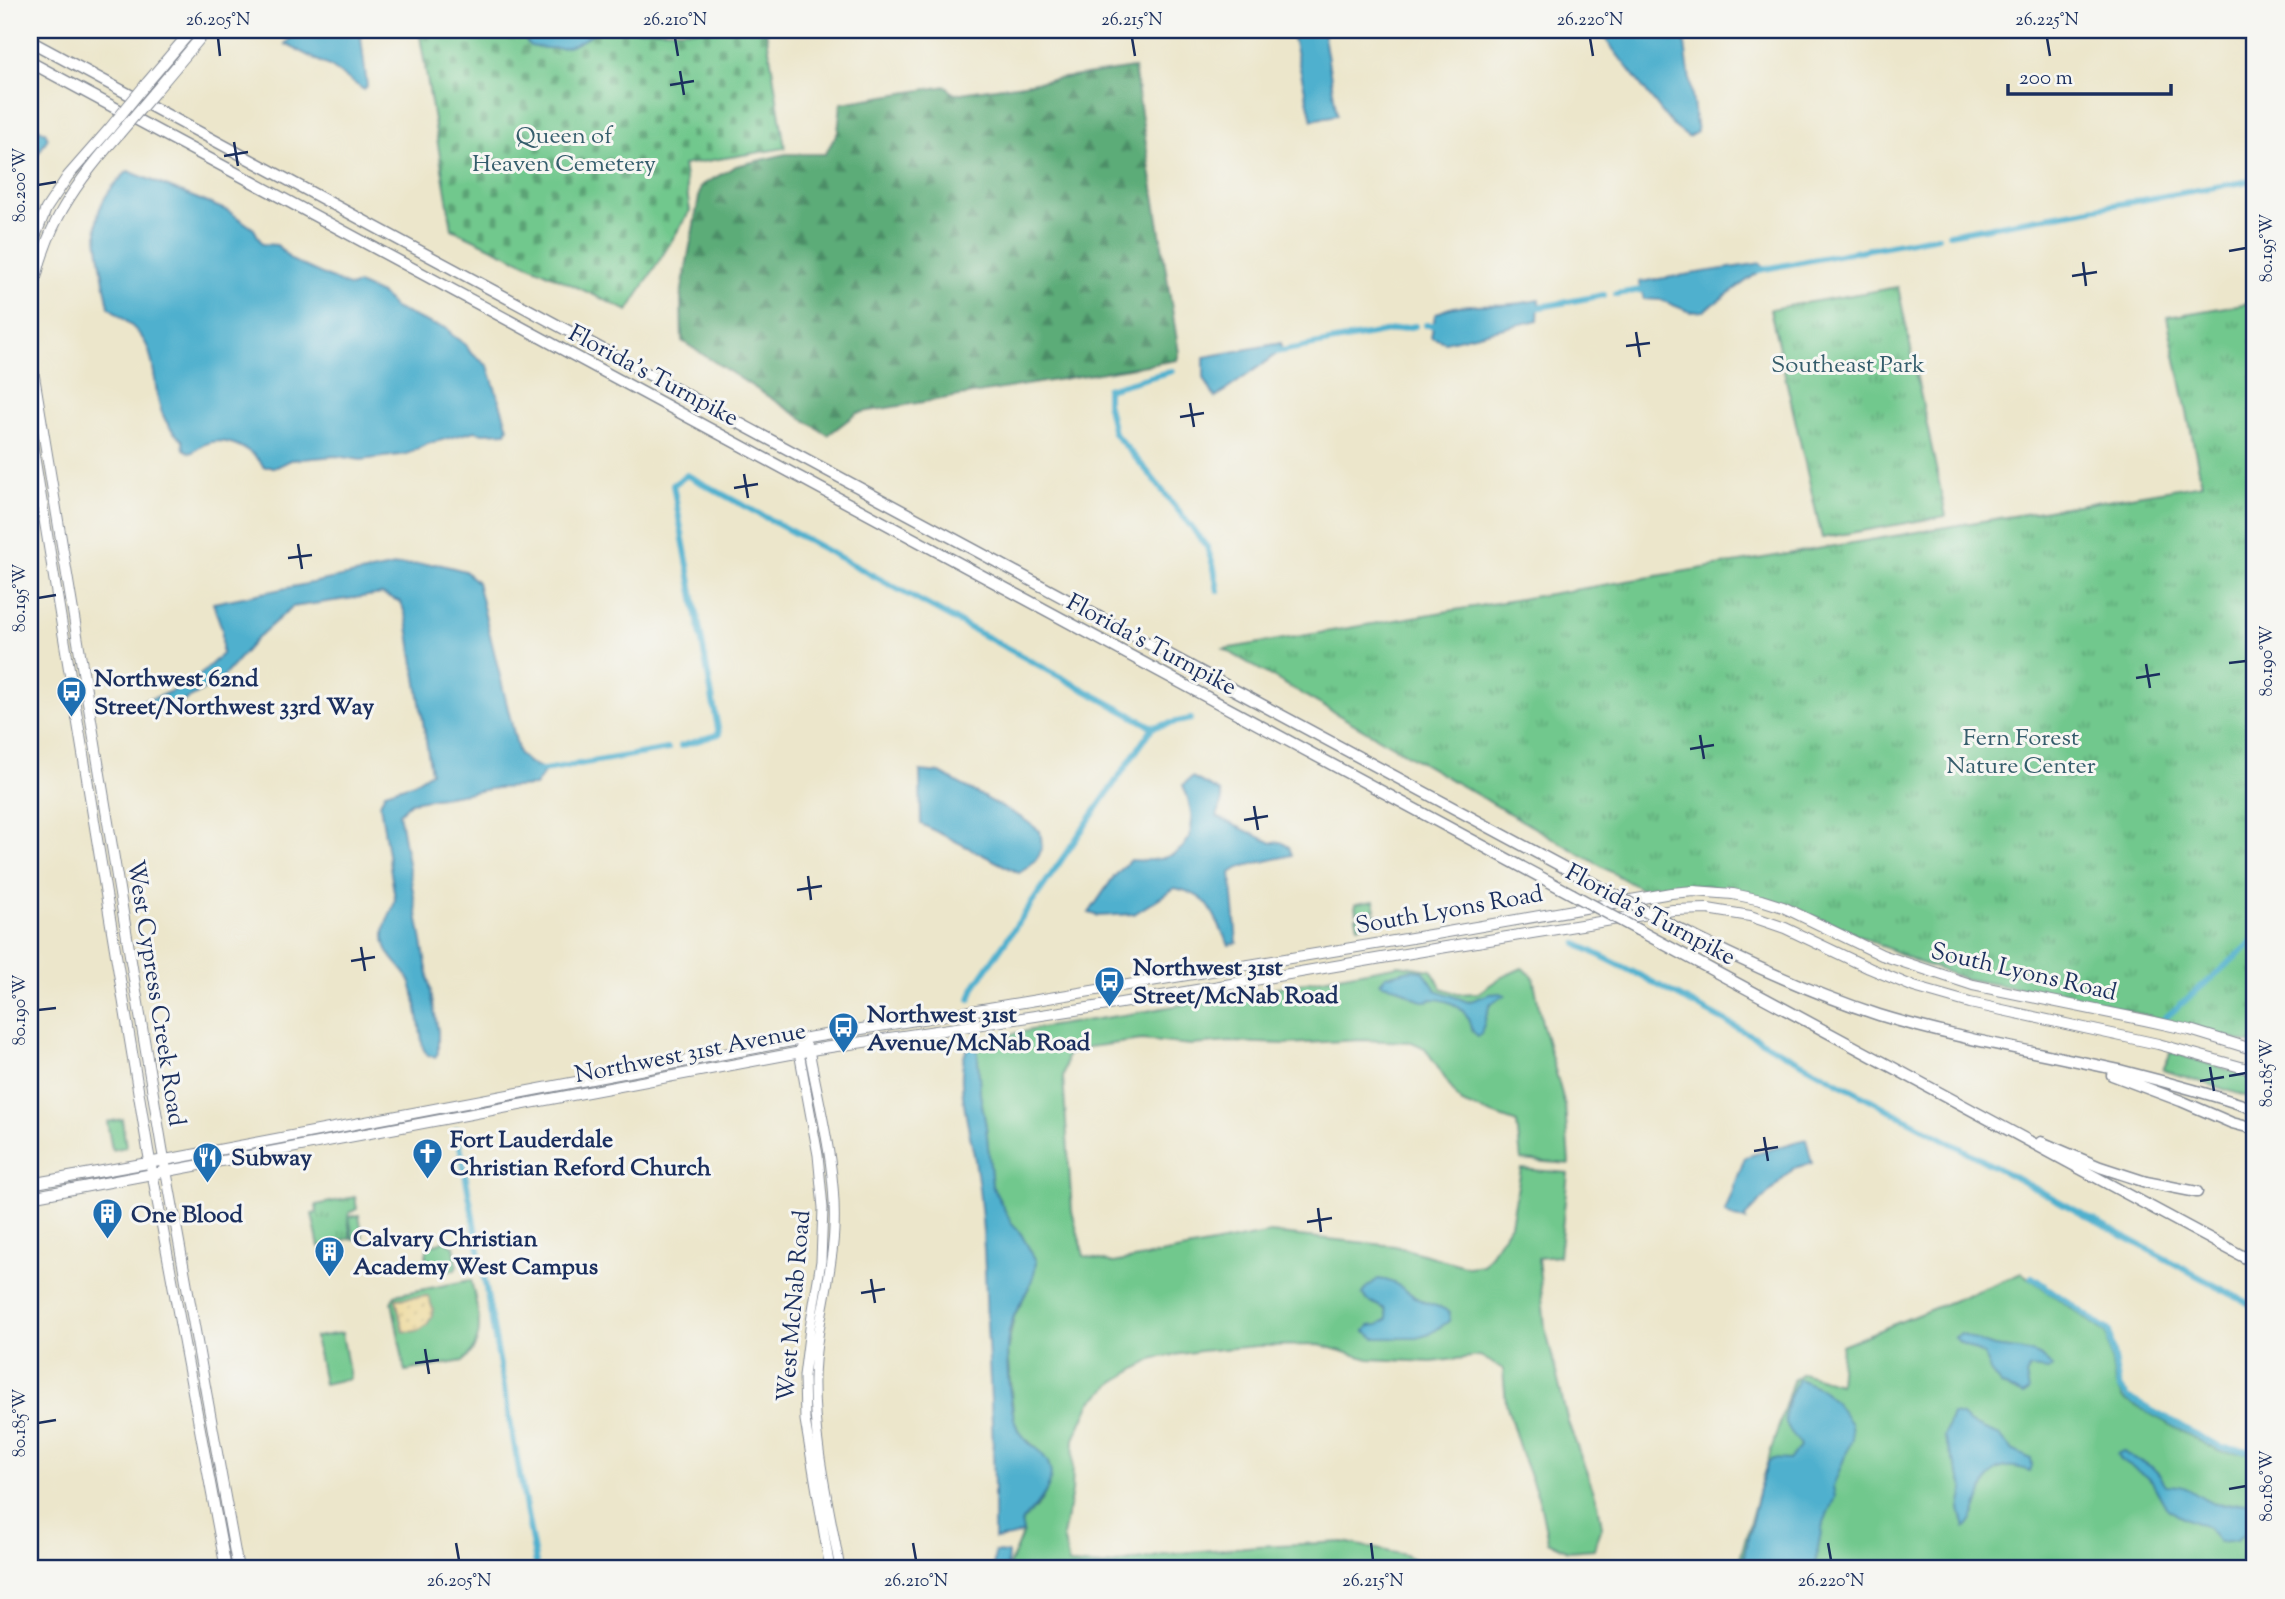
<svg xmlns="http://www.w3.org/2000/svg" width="2285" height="1599" font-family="'Sorts Mill Goudy',serif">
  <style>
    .green { fill: #71c88d; stroke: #467c76; stroke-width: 2 }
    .forest { fill: url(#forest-firs); stroke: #3c6e6b; stroke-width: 2 }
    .sand { fill: url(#sand-dots); stroke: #84847e; stroke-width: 2 }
    .cemetery { fill: url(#cemetery-stones); stroke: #467c76; stroke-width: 2 }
    .park { fill: url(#park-tufts); stroke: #467c76; stroke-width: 2 }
    .water { fill: #4fb0ce; stroke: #357096; stroke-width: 2 }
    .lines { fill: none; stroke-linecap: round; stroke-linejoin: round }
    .canal { stroke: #4fb0ce; stroke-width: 6 }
    .secondary-casing { stroke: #848a94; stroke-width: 11 }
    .primary-casing { stroke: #848a94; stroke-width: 12 }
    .motorway-casing { stroke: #848a94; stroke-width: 13 }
    .secondary { stroke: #fff; stroke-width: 9 }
    .primary { stroke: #fff; stroke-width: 10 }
    .motorway { stroke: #fff; stroke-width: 10 }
    .primary-bridge-casing { stroke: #848a94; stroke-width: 12; stroke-linecap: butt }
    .motorway-bridge-casing { stroke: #848a94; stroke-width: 13; stroke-linecap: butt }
    .primary-bridge { stroke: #fff; stroke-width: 10 }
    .motorway-bridge { stroke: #fff; stroke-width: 10 }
    .ticks { fill: none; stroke: #1b2f5e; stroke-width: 2.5 }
    .labels { text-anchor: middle; stroke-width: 6; stroke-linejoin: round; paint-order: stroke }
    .park-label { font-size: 24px; fill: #355d6c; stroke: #f6f6f2 }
    .street-label { font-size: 24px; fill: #1b2f5e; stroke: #f6f6f2 }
    .poi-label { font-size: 24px; font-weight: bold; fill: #1b2f5e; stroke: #f6f6f2; text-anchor: start }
    .neatline { fill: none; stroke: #1b2f5e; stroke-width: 2.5 }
    .ticks-label { font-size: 18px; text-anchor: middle; fill: #1b2f5e }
  </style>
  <defs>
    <pattern id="forest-firs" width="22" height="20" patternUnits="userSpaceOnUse" patternTransform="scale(1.75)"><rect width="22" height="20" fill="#5cac78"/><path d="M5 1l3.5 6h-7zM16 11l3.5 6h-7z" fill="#4b8c66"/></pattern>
    <pattern id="sand-dots" width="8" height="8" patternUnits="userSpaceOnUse" patternTransform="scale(1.75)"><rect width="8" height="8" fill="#eeda9e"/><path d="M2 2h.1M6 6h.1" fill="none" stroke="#ccbb8a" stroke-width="1.8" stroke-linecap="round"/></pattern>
    <pattern id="cemetery-stones" width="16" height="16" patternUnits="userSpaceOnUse" patternTransform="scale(1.75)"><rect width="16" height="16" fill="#71c88d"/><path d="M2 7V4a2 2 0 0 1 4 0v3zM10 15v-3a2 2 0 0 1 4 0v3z" fill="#5ca376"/></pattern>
    <pattern id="park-tufts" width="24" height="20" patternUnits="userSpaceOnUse" patternTransform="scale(1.75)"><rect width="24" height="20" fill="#71c88d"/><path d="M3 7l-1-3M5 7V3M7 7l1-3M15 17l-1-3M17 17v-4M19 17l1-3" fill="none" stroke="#5ca376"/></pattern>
  </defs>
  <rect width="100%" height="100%" fill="#f6f6f2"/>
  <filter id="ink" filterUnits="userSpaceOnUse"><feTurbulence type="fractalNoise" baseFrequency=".0143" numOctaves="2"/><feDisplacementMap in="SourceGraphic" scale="14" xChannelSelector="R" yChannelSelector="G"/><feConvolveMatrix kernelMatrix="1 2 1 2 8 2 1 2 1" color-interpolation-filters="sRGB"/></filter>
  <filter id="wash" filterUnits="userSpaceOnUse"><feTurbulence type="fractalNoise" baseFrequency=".00686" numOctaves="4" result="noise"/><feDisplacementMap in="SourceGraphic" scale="28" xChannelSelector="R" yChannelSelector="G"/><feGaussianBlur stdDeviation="1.57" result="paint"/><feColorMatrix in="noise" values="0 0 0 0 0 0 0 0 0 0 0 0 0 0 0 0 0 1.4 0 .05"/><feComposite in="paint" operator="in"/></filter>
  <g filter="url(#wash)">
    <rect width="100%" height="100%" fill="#ece6cb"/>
    <path class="green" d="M1374 901 1376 910 1356 913 1355 904Z
      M1376 913 1378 922 1358 926 1356 917Z
      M1399 965 1431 970 1442 988 1458 994 1478 993 1500 978 1522 968 1533 976 1542 1023 1565 1105 1569 1164 1521 1160 1517 1123 1461 1103 1425 1048 1412 1042 1361 1040 1287 1044 1231 1042 1191 1045 1142 1040 1089 1047 1067 1055 1063 1077 1072 1211 1084 1256 1113 1263 1270 1233 1395 1246 1468 1267 1483 1265 1511 1224 1521 1169 1568 1173 1559 1256 1538 1258 1545 1327 1568 1422 1598 1503 1602 1527 1594 1549 1568 1551 1548 1541 1540 1502 1521 1453 1506 1403 1503 1369 1480 1356 1432 1362 1369 1359 1320 1345 1257 1346 1200 1351 1155 1358 1117 1380 1091 1402 1074 1439 1072 1492 1063 1536 1069 1564 1105 1566 1169 1554 1257 1546 1344 1542 1405 1555 1435 1569H1008L1023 1532 1021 1523 1040 1503 1048 1487 1041 1452 1020 1434 1014 1420 1007 1352 1014 1317 1031 1283 1036 1261 1021 1234 1012 1224 992 1186 986 1126 980 1094 977 1042 1045 1027 1130 1014Z
      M2171 1052 2255 1078V1099L2163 1070Z
      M122 1119 126 1147 112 1150 107 1122Z
      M359 1215 363 1238 353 1239 349 1217Z
      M445 1240 454 1246 457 1265 455 1270C437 1272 420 1270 428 1247Z
      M2022 1273 2107 1334 2115 1383 2123 1399 2220 1452 2255 1453V1569H1737L1759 1489 1793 1380 1802 1373 1839 1384 1842 1345Z
      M471 1280C477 1308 489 1339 463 1361L405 1371 392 1301 395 1295Z
      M342 1333 350 1378 324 1384 315 1337Z"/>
    <path class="forest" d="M1134 68 1179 353 1177 360 857 413 828 435 682 341 681 295 701 186 736 166 786 154H825L838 132 841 103 946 86 954 94Z"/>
    <path class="sand" d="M428 1296 433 1309C431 1326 420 1334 403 1331L396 1299Z"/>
    <path class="cemetery" d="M419 30H766L785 148 683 165 690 211 628 311 452 229Z"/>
    <path class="park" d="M1898 287 1946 516 1822 538 1770 309Z
      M2255 302V1045L2100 1003 1966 979 1918 962 1829 922 1707 885 1646 892 1224 649 2202 484 2167 317Z
      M355 1197 357 1209 349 1213 348 1219 351 1238 319 1247 312 1214 317 1213 316 1205Z"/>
    <path class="water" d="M298 30H360L367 86 364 90 331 67 285 44Z
      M518 30H597C572 50 561 51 530 46Z
      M1291 30H1323L1337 115 1312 120Z
      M1620 30H1683L1697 132 1688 137 1672 125 1606 40Z
      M30 124 45 132 48 138 30 166Z
      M128 171 228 211 254 229 262 244 277 245 291 260 350 287 358 284 383 295 394 308 434 325 447 328 452 335 466 345 470 352 488 366 508 428 506 432 483 433 475 431 427 444 407 454 361 460 336 456 291 460 277 467H264C254 450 225 435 205 444 200 446 196 450 191 453L184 449 183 441C151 415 160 386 149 351 143 332 123 319 109 307 105 285 93 234 98 215 102 197 115 183 128 171Z
      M1761 263 1763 269 1704 311 1690 312 1661 300 1644 299 1639 282Z
      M1539 300 1538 320 1445 342 1431 337 1435 315C1457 300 1486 307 1511 304 1521 304 1530 301 1539 300Z
      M1281 343V351L1215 398 1204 378V357Z
      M438 564 465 571 477 582 519 754 529 763 546 770 535 786 497 788 411 802 399 813 438 1031V1053L435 1057 427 1055 423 1048C421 1035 415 987 409 979 400 964 386 957 384 938 383 918 394 914 395 898L380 804 385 792 414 783 431 772 407 620 401 602 382 594 292 607 257 638 223 677 196 695 170 708 145 714 140 701 157 697 191 683 222 654V629L213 603 400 565Z
      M920 771 940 773 1022 818 1040 831C1045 853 1038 862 1019 873L921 824Z
      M1192 777 1220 792 1222 800 1217 817 1272 843 1281 842 1289 847 1292 855 1240 867 1231 873 1237 943 1229 945C1211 914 1215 897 1175 888L1134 914 1099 916 1089 913 1113 878 1130 860C1187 864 1204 837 1183 785Z
      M1410 970 1423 971 1436 990 1468 1002 1490 994 1500 993 1505 995 1490 1004 1481 1034 1478 1036C1470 1031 1471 1025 1467 1017 1461 1005 1445 999 1432 999 1419 1006 1408 992 1396 987 1390 985 1386 986 1380 983L1386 976Z
      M971 1041 977 1042 980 1094 986 1126 992 1186 1012 1224 1021 1234 1036 1261C1035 1282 1022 1298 1014 1316 1009 1327 1007 1341 1007 1353 1007 1370 1011 1419 1019 1432 1024 1440 1032 1445 1039 1451 1067 1477 1039 1502 1021 1523L1023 1532 1011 1537 994 1539C995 1468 991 1397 987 1325 985 1270 984 1215 975 1160 969 1127 951 1069 971 1041Z
      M1806 1139 1812 1163 1794 1168 1745 1217 1746 1220 1734 1218 1725 1212 1745 1157Z
      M1378 1279C1398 1280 1407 1294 1424 1302 1433 1306 1443 1306 1450 1313L1449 1321 1430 1334 1417 1338H1375L1365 1331 1369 1326 1378 1325 1387 1319 1385 1309 1367 1300 1362 1294 1366 1288Z
      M1961 1334C1972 1338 1983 1344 1994 1347 2013 1350 2040 1349 2052 1367L2049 1370 2029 1368 2026 1376 2029 1391 2023 1395 2001 1385 1990 1371 1984 1355 1959 1342 1955 1337Z
      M1798 1379 1820 1388 1835 1402 1851 1424 1852 1439 1833 1486 1835 1497 1822 1527 1814 1569H1741L1759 1489 1768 1462 1773 1459 1789 1460 1800 1447C1799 1438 1792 1436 1788 1428 1780 1414 1792 1392 1798 1379Z
      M1952 1414 1962 1416 1970 1424 2000 1436 2012 1450 2031 1459 2032 1465 2030 1471C1975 1451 1989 1505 1965 1528L1960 1509 1964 1489 1944 1437Z
      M2123 1451C2129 1458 2137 1459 2145 1463 2155 1468 2161 1476 2166 1485 2194 1485 2191 1495 2212 1503 2225 1508 2238 1501 2251 1503L2255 1507V1526L2236 1540 2219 1542 2207 1527 2179 1516 2166 1507 2152 1482 2144 1475 2120 1460 2117 1454Z
      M995 1552 1008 1553 1007 1569H993Z"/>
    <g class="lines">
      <path class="canal" d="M1949 234 2255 180
        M1754 271 1938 236
        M1616 294 1647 289
        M1530 309 1604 295
        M1426 325H1440
        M1276 352 1415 326
        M1172 371 1107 389V402L1114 433 1147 471 1207 547 1214 568 1218 591
        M681 746 719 734 673 485 687 475 1153 727
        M538 771 668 749
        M1577 944 1643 977 2255 1307
        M970 999 974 987 1153 727 1191 719
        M2165 1018 2247 947 2255 937
        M457 1129 537 1569
        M2032 1277 2109 1331 2119 1387 2128 1398 2221 1448 2255 1451"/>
    </g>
  </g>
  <g filter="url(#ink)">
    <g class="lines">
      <defs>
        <path id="secondary" d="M802 1039 809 1050C820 1109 837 1170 834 1230 832 1280 815 1328 814 1379 813 1443 829 1506 840 1569
          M800 1048 799 1052 818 1155 823 1208 821 1261 810 1328 804 1376 805 1420 830 1569"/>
        <path id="primary" d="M146 84 192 30
          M154 93 207 30
          M30 249 46 209 68 176 110 128
          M30 316C37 239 68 191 119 134
          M30 335 32 364 162 1148 238 1569
          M30 431 148 1150 226 1569
          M30 1184 176 1158 813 1037 1436 934 1671 893 1694 891 1733 894 1761 900 1783 907 1882 955 1973 985 2145 1020 2190 1030 2255 1050
          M30 1197 817 1049 1121 1003 1440 948 1673 910 1708 909 1750 916 1785 928 1869 968 1914 987 1970 1003 2158 1044 2255 1071"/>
        <path id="motorway" d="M30 41 1602 888
          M30 62 1572 894
          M1669 924C1737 959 1806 991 1879 1015 1960 1040 2045 1053 2127 1072 2171 1083 2213 1095 2255 1109
          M1638 930 2255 1263
          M2112 1075 2181 1101 2232 1123 2255 1129
          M2041 1142 2100 1167 2146 1182 2197 1192"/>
      </defs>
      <use href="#secondary" class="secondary-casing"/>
      <use href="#primary" class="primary-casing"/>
      <use href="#motorway" class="motorway-casing"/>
      <use href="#secondary" class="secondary"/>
      <use href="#primary" class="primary"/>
      <use href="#motorway" class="motorway"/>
      <defs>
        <path id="primary-bridge" d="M110 128 146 84
          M119 134 154 93"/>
        <path id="motorway-bridge" d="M1602 888 1669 924
          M1572 894 1638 930"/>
      </defs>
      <use href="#primary-bridge" class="primary-bridge-casing"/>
      <use href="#motorway-bridge" class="motorway-bridge-casing"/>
      <use href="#primary-bridge" class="primary-bridge"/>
      <use href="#motorway-bridge" class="motorway-bridge"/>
    </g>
  </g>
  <path class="ticks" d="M218 38 220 56M675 38 678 56M1132 38 1135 56M1590 38 1593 56M2047 38 2050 56M680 71 684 95M670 85 694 81M234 142 238 166M224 156 248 152M38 185 56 182M2229 251 2246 248M2083 262 2086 286M2072 276 2097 272M1636 332 1640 357M1626 346 1650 343M1190 403 1194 427M1180 417 1204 413M744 474 748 498M734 488 758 484M298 544 302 569M288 558 312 555M38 598 56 595M2229 663 2246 661M2146 664 2150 688M2136 678 2160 674M1700 735 1704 759M1690 749 1714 745M1254 806 1258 830M1244 820 1268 816M808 876 811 900M797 890 822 886M361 947 365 971M351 961 375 957M38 1010 56 1008M2210 1067 2214 1091M2229 1076 2246 1073M2200 1081 2224 1077M1764 1137 1768 1161M1754 1151 1778 1147M1318 1208 1321 1232M1307 1222 1332 1218M871 1279 875 1303M861 1293 885 1289M425 1349 429 1374M415 1363 439 1360M38 1423 56 1420M2229 1489 2246 1486M456 1543 459 1560M913 1543 916 1560M1371 1543 1373 1560M1828 1543 1831 1560"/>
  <defs>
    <symbol id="bus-pin" viewBox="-11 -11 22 30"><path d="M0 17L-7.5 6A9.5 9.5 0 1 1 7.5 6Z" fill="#1f6fb2" stroke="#f6f6f2"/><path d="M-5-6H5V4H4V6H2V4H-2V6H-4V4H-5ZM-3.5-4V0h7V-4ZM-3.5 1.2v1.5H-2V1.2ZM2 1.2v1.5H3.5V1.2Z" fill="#fff"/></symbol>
    <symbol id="church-pin" viewBox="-11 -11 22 30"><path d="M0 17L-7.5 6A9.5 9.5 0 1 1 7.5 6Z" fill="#1f6fb2" stroke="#f6f6f2"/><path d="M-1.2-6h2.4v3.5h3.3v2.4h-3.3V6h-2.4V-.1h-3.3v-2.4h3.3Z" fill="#fff"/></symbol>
    <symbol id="restaurant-pin" viewBox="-11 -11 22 30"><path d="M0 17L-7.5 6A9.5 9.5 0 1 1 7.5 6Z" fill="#1f6fb2" stroke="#f6f6f2"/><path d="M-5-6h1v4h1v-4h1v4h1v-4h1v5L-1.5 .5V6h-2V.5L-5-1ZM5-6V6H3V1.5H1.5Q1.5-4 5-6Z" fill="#fff"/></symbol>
    <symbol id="building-pin" viewBox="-11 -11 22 30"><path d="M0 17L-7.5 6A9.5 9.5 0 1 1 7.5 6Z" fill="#1f6fb2" stroke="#f6f6f2"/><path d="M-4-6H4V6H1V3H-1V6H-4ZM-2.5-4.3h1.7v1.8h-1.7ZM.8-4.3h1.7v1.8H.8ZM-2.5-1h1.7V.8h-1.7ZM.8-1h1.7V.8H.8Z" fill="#fff"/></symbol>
  </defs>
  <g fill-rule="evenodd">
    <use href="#bus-pin" x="54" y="674" width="35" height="47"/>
    <use href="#bus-pin" x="1092" y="964" width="35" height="47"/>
    <use href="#bus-pin" x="826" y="1010" width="35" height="47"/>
    <use href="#church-pin" x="410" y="1136" width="35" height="47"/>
    <use href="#restaurant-pin" x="190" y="1140" width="35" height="47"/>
    <use href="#building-pin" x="90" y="1196" width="35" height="47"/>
    <use href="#building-pin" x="312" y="1234" width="35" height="47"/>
  </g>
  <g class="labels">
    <g class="park-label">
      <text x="564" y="143">Queen of<tspan x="564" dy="28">Heaven Cemetery</tspan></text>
      <text x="1848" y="372">Southeast Park</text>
      <text x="2021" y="745">Fern Forest<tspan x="2021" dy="28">Nature Center</tspan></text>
    </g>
    <g class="street-label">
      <text transform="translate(654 375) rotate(28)" y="8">Florida's Turnpike</text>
      <text transform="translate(1152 644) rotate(28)" y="8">Florida's Turnpike</text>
      <text transform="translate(1449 909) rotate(-10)" y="8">South Lyons Road</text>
      <text transform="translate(1651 914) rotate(28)" y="8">Florida's Turnpike</text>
      <text transform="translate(2024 971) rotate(13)" y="8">South Lyons Road</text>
      <text transform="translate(157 993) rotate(81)" y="8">West Cypress Creek Road</text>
      <text transform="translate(690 1052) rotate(-11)" y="8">Northwest 31st Avenue</text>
      <text transform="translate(793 1306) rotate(-85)" y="8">West McNab Road</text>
    </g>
    <g class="poi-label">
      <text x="94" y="686">Northwest 62nd<tspan x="94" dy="28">Street/Northwest 33rd Way</tspan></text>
      <text x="1133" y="975">Northwest 31st<tspan x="1133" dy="28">Street/McNab Road</tspan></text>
      <text x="867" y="1022">Northwest 31st<tspan x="867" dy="28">Avenue/McNab Road</tspan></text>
      <text x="450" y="1147">Fort Lauderdale<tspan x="450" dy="28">Christian Reford Church</tspan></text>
      <text x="231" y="1165">Subway</text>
      <text x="131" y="1222">One Blood</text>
      <text x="353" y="1246">Calvary Christian<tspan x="353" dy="28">Academy West Campus</tspan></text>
    </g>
  </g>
  <rect width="2285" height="1599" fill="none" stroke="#f6f6f2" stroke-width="77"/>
  <path d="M2008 84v10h163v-10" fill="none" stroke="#1b2f5e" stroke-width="3.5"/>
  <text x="2019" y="84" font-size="21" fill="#1b2f5e" stroke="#f6f6f2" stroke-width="5" paint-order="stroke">200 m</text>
  <rect x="38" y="38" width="2208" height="1522" class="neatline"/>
  <g class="ticks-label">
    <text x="218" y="25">26.205°N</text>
    <text x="675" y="25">26.210°N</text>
    <text x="1132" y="25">26.215°N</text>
    <text x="1590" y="25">26.220°N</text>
    <text x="2047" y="25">26.225°N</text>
    <text transform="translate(19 185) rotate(-90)" y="6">80.200°W</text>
    <text transform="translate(2266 248) rotate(-90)" y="6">80.195°W</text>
    <text transform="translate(19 598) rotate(-90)" y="6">80.195°W</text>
    <text transform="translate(2266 661) rotate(-90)" y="6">80.190°W</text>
    <text transform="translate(19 1010) rotate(-90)" y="6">80.190°W</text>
    <text transform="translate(2266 1073) rotate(-90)" y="6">80.185°W</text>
    <text transform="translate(19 1423) rotate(-90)" y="6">80.185°W</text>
    <text transform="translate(2266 1486) rotate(-90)" y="6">80.180°W</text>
    <text x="459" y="1586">26.205°N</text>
    <text x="916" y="1586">26.210°N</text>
    <text x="1373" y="1586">26.215°N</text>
    <text x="1831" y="1586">26.220°N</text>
  </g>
</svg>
